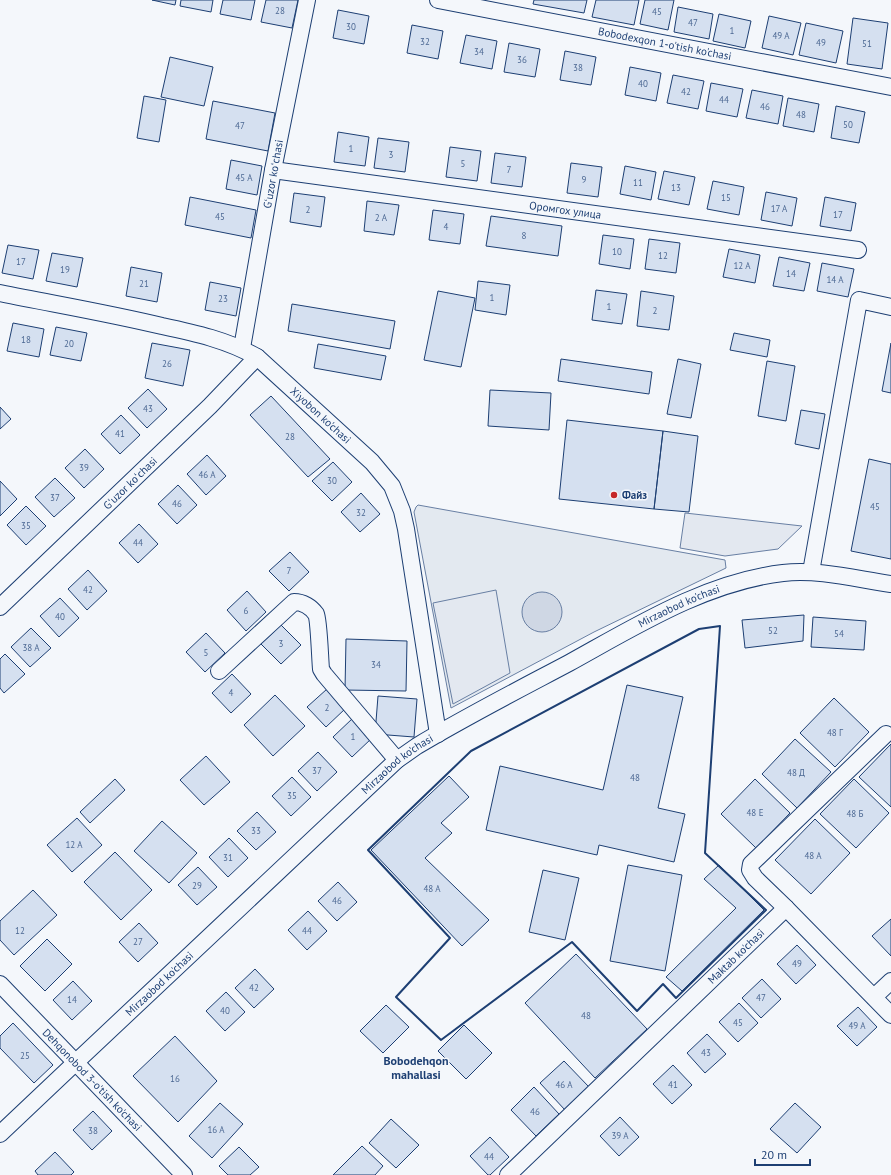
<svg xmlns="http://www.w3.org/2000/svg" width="891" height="1175" font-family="'PT Sans',sans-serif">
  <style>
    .green { fill: #e3e9f0; stroke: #687fa3 }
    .parking { fill: #e3e8f0; stroke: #687fa3 }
    .water { fill: #cfd7e4; stroke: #687fa3 }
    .building { fill: #d5e0f0; stroke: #1d3f73 }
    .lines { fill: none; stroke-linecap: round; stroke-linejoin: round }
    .minor-casing { stroke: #1d3f73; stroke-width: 18 }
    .minor { stroke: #f4f7fb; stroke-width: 16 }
    .wall { stroke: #1d3f73; stroke-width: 2 }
    .poi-dot { fill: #c62828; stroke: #f4f7fb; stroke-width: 1.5 }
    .labels { text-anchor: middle; stroke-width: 3; stroke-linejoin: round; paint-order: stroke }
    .number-label { font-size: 9px; fill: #4b6792 }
    .street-label { font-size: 11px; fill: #1d3f73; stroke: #f4f7fb }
    .poi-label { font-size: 11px; font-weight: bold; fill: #1d3f73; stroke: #f4f7fb; text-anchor: start }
    .neighbourhood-label { font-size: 12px; font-weight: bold; fill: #1d3f73; stroke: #f4f7fb }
  </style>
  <rect width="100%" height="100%" fill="#f4f7fb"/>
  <path class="green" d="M418 505 725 560 726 568 594 632 451 708 414 512 416 507Z"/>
  <path class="parking" d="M685 513 802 526 778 549 725 556 680 548Z
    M496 590 510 673 453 704 433 603Z"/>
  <path class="water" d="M522 612a20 20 0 1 1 40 0a20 20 0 1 1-40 0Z"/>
  <path class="building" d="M152 0H176L175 5Z
    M181 0H213L211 12 180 6Z
    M223 0H255L251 20 220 14Z
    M266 0H298L292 28 261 22Z
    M534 0H587L584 13 533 4Z
    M596 0H639L634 25 592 17Z
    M645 0H674L668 30 640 24Z
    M678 7 713 14 709 39 674 32Z
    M338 10 369 16 364 44 333 38Z
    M719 14 751 21 745 48 713 41Z
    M769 16 801 23 793 55 762 48Z
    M853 18 888 23 882 69 847 64Z
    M806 23 843 31 836 63 799 55Z
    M412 25 443 31 438 59 407 53Z
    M466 35 497 41 492 69 460 63Z
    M509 43 540 49 535 77 504 72Z
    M565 51 596 57 591 85 560 80Z
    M170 57 213 67 204 106 161 97Z
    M630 67 661 73 656 101 625 95Z
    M673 75 704 81 698 109 667 103Z
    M711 83 743 89 737 117 706 111Z
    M752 90 783 96 778 124 746 118Z
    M144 96 166 100 159 142 137 138Z
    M788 98 819 104 814 132 783 126Z
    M213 101 275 113 268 151 206 139Z
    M836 106 865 112 859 143 831 138Z
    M338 132 369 137 365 166 334 162Z
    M378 138 409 142 405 172 374 168Z
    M450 147 481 151 477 181 446 177Z
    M495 153 526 157 522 187 491 183Z
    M231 160 262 166 257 195 226 189Z
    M571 163 602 167 598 197 567 193Z
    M625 166 656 172 651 200 620 194Z
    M664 171 695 177 689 205 658 199Z
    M713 181 744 187 739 215 707 209Z
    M766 192 797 198 792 226 761 220Z
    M294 193 325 197 321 227 290 222Z
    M190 197 256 210 251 238 185 225Z
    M825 197 856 203 851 231 820 226Z
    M367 201 399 205 394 235 364 231Z
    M433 210 464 214 460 244 429 240Z
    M491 216 562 226 558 256 486 246Z
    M603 235 634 239 630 269 599 264Z
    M649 239 680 243 676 273 645 269Z
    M8 245 39 250 33 279 2 273Z
    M729 249 760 255 755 283 723 277Z
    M52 253 83 258 77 287 46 281Z
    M779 257 810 263 804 291 773 286Z
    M822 263 854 269 848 297 817 291Z
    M131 267 162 273 157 302 126 296Z
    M478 281 510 285 506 315 475 310Z
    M210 282 241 288 236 316 205 310Z
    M596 290 627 294 622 324 592 320Z
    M438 291 475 298 461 367 424 360Z
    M641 291 674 296 669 330 637 326Z
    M292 304 395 321 390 349 288 331Z
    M13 323 44 329 39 357 7 351Z
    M56 327 87 333 81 361 50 355Z
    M734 333 770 340 767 357 730 350Z
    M152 343 190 350 183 386 145 378Z
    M891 343V393L882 391Z
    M318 344 386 356 381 380 314 368Z
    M561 359 652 372 649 394 558 381Z
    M678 359 701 364 691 418 667 414Z
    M767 361 795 366 786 421 758 416Z
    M148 389 167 409 147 428 128 408Z
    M490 390 551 393 549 430 488 426Z
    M271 396 330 459 308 477 250 415Z
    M0 407 11 419 0 429Z
    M801 410 825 414 819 449 795 444Z
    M121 415 140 435 120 454 101 434Z
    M567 420 663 431 654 509 559 499Z
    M663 431 698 436 689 512 654 509Z
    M85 449 104 469 84 488 65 468Z
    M207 455 226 476 206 495 187 474Z
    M869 459 891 464V559L851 551Z
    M333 462 352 482 332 501 312 481Z
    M55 478 75 498 54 517 35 497Z
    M0 481 17 499 0 516Z
    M178 485 197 505 177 524 158 504Z
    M361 493 380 514 360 532 341 512Z
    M26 506 46 526 26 545 7 525Z
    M139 524 158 544 138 563 119 543Z
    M290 552 309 572 289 591 269 571Z
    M88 570 107 591 87 610 68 589Z
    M247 591 266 612 246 631 227 610Z
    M60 598 79 618 59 637 40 616Z
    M804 615 803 641 745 648 742 620Z
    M813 617 866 621 864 650 811 647Z
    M281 625 301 645 281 664 261 644Z
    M31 628 51 648 30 667 11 647Z
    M206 633 225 653 205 672 186 652Z
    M346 639 407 641 406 691 345 690Z
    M5 654 25 674 4 693 0 688V659Z
    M232 674 251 694 231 713 212 693Z
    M627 685 683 697 658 808 685 814 674 862 599 845 597 855 486 830 500 766 603 790Z
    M327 689 346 708 326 727 307 707Z
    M275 695 305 726 273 756 244 725Z
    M378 696 417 699 414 737 375 734Z
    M834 698 869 732 835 767 800 733Z
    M353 718 372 738 352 757 333 737Z
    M795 739 831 772 797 808 762 774Z
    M891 744V807L859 777Z
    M318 752 337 772 317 791 298 771Z
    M206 756 230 782 204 805 180 780Z
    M449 776 469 797 441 823 452 833 425 858 489 920 462 946 371 850Z
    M292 777 311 797 291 816 272 796Z
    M115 779 125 790 90 823 80 812Z
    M755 779 790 813 756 848 721 814Z
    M854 779 889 813 856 848 820 814Z
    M257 812 276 832 256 850 237 831Z
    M77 818 102 845 72 872 47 845Z
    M815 819 850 853 811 894 775 860Z
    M162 821 197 853 169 883 134 851Z
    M229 838 248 858 228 877 209 857Z
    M115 852 152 890 121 920 84 882Z
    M628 865 682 875 665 971 610 961Z
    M719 865 764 910 682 991 666 977 736 908 704 879Z
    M198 867 217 887 197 905 178 885Z
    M543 870 579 878 565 940 529 932Z
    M338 882 357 902 337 921 318 901Z
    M33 890 57 915 14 955 0 940V921Z
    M308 911 327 931 307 950 288 930Z
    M891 919V956L872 936Z
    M139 923 158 943 138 962 119 942Z
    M47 939 72 964 45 991 20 966Z
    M797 945 816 965 796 984 777 964Z
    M576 954 647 1029 595 1078 525 1003Z
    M255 969 274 989 254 1008 235 988Z
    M762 979 781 999 761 1018 742 998Z
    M73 981 92 1001 72 1020 53 1000Z
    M226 992 245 1012 225 1031 206 1011Z
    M739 1003 758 1023 738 1042 719 1022Z
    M386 1005 409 1027 383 1053 360 1031Z
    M858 1007 877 1027 857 1046 837 1026Z
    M13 1023 53 1065 34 1083 0 1048V1036Z
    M464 1025 492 1053 466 1079 438 1051Z
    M707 1034 726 1054 705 1073 687 1053Z
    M175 1036 217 1081 178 1122 133 1076Z
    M564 1061 589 1087 565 1110 540 1083Z
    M673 1065 692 1085 672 1104 653 1084Z
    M534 1087 559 1114 536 1136 511 1110Z
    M220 1103 243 1124 212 1158 189 1136Z
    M795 1103 821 1127 797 1153 770 1129Z
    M93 1111 112 1131 92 1150 73 1130Z
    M620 1117 639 1137 619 1156 600 1136Z
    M391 1119 419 1145 396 1168 369 1143Z
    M490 1137 509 1157 490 1175H488L470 1156Z
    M362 1146 383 1166 375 1175H333Z
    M239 1147 259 1167 250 1175H228L219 1166Z
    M55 1152 74 1172 71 1175H38L35 1171Z"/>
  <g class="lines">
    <defs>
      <g id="minor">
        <path id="s1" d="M438 0 891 87"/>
        <path id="s2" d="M273 170 858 250"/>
        <path id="s3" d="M0 293C54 304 108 313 162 326 195 333 227 340 257 357L372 462 392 486 402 511 406 529 438 734"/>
        <path d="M242 348 273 170 307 0"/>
        <path d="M811 572 859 300 891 307"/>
        <path d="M0 607 210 406 257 357"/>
        <path d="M219 671 294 602C303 602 311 607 316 614 319 620 320 659 321 669L324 674 397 760"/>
        <path d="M886 734 751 864 750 870 755 878 786 908 891 1015"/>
        <path id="s4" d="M0 984 184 1175"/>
        <path d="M874 997 891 981"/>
        <path id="s5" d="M0 1134 75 1063 397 760 417 746C467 716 518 690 569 663 636 626 706 582 783 573 819 569 856 579 891 584"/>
        <path id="s6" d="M508 1175 786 908"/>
      </g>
    </defs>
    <use href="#minor" class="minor-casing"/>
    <use href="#minor" class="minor"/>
    <path class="wall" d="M720 626 705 853 766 910 676 998 663 984 637 1011 572 942 441 1040 396 997 450 938 368 850 471 751 699 629Z"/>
  </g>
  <circle class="poi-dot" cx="614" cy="495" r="4"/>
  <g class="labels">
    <g class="number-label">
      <text x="280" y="14">28</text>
      <text x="657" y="15">45</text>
      <text x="693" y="26">47</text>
      <text x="351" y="30">30</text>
      <text x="732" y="34">1</text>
      <text x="781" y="39">49 A</text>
      <text x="425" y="45">32</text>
      <text x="821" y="46">49</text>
      <text x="867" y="47">51</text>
      <text x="479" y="55">34</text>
      <text x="522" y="63">36</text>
      <text x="578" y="71">38</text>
      <text x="643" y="87">40</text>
      <text x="686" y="95">42</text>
      <text x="724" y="103">44</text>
      <text x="765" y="110">46</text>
      <text x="801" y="118">48</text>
      <text x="848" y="128">50</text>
      <text x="240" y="129">47</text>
      <text x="351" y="152">1</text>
      <text x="391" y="158">3</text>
      <text x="463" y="167">5</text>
      <text x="509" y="173">7</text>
      <text x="244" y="181">45 A</text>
      <text x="584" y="183">9</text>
      <text x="638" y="186">11</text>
      <text x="676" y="191">13</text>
      <text x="726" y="201">15</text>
      <text x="779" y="212">17 A</text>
      <text x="308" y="213">2</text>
      <text x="838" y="218">17</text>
      <text x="220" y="220">45</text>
      <text x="381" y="221">2 A</text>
      <text x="446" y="230">4</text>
      <text x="524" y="239">8</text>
      <text x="617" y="255">10</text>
      <text x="663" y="259">12</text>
      <text x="21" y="265">17</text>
      <text x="742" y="269">12 A</text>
      <text x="65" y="273">19</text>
      <text x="791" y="277">14</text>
      <text x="835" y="283">14 A</text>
      <text x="144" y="287">21</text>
      <text x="492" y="301">1</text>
      <text x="223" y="302">23</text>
      <text x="609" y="310">1</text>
      <text x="655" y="314">2</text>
      <text x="26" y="343">18</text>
      <text x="69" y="347">20</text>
      <text x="167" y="367">26</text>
      <text x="148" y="412">43</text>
      <text x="120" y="437">41</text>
      <text x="290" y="440">28</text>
      <text x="84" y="471">39</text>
      <text x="207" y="478">46 A</text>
      <text x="332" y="484">30</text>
      <text x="55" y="501">37</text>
      <text x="177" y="507">46</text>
      <text x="875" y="510">45</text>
      <text x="361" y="516">32</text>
      <text x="26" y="529">35</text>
      <text x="138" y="546">44</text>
      <text x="289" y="574">7</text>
      <text x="88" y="593">42</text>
      <text x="246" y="614">6</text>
      <text x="60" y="620">40</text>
      <text x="773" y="634">52</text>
      <text x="839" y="637">54</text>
      <text x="281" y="647">3</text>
      <text x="31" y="651">38 A</text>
      <text x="206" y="656">5</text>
      <text x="376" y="668">34</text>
      <text x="231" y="696">4</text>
      <text x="327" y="711">2</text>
      <text x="835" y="736">48 Г</text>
      <text x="353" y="740">1</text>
      <text x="317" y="774">37</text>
      <text x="796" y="776">48 Д</text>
      <text x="635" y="781">48</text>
      <text x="292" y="799">35</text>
      <text x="755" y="816">48 Е</text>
      <text x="855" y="817">48 Б</text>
      <text x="256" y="834">33</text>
      <text x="74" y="848">12 A</text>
      <text x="813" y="859">48 A</text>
      <text x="228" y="861">31</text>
      <text x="197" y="889">29</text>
      <text x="432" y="892">48 А</text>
      <text x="337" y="904">46</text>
      <text x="20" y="934">12</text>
      <text x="307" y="934">44</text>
      <text x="138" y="945">27</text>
      <text x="797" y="967">49</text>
      <text x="254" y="991">42</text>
      <text x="761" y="1001">47</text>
      <text x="72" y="1003">14</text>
      <text x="225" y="1014">40</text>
      <text x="586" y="1019">48</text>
      <text x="738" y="1026">45</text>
      <text x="857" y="1029">49 A</text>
      <text x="706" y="1056">43</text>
      <text x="25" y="1059">25</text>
      <text x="175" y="1082">16</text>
      <text x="564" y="1088">46 A</text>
      <text x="673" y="1088">41</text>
      <text x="535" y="1115">46</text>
      <text x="216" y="1133">16 A</text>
      <text x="93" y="1134">38</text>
      <text x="620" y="1139">39 А</text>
      <text x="489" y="1160">44</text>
    </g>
    <g class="street-label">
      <text dy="4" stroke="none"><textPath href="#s1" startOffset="231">Bobodexqon 1-o'tish ko'chasi</textPath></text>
      <text transform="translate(273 174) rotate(-80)" y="4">Gʻuzor koʻchasi</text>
      <text dy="4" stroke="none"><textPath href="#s2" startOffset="295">Оромгох улица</textPath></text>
      <text dy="4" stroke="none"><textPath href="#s3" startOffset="352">Xiyobon ko'chasi</textPath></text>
      <text transform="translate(130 483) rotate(-44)" y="4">Gʻuzor koʻchasi</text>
      <text dy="4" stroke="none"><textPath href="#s5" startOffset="867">Mirzaobod ko'chasi</textPath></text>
      <text dy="4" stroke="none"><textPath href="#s5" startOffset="543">Mirzaobod ko'chasi</textPath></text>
      <text dy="4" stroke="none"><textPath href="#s6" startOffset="316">Maktab ko'chasi</textPath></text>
      <text dy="4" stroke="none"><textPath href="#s5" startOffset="219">Mirzaobod ko'chasi</textPath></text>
      <text dy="4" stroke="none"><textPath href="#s4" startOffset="133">Dehqonobod 3-o'tish ko'chasi</textPath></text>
    </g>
    <g class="poi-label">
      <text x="622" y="499">Файз</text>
    </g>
    <g class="neighbourhood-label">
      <text x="416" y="1065">Bobodehqon<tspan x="416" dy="14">mahallasi</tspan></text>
    </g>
  </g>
  <path d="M755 1159v6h55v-6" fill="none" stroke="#1d3f73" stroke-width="2"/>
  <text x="761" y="1159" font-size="12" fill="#1d3f73" stroke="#f4f7fb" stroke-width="3" paint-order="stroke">20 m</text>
</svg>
